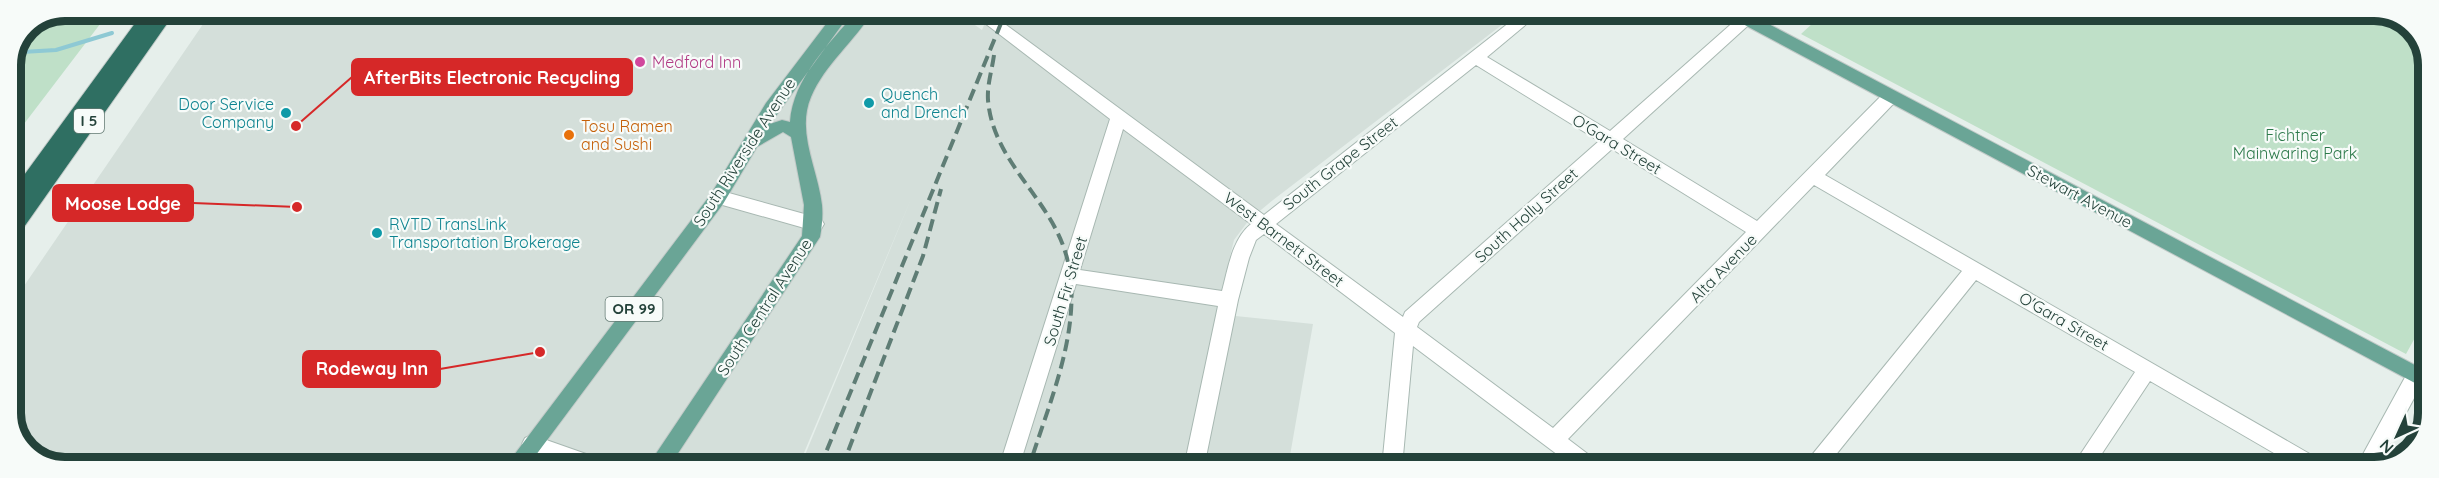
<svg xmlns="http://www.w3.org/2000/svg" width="2439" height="478" font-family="Quicksand,sans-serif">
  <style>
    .built { fill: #d4dfda }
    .green { fill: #bfe0c8 }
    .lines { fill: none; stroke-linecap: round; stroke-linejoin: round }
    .stream { stroke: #8ec9d4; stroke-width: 4 }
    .minor-casing { stroke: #a8b8b2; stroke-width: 2 }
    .major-casing { stroke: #c2cac8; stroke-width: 2 }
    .highway-casing { stroke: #c2cac8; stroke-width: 2 }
    .minor { fill: #fff; fill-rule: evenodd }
    .major { fill: #6aa596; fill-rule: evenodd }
    .highway { fill: #2f6f62; fill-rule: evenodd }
    .rail { stroke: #5f7d75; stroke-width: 4; stroke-dasharray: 12 6; stroke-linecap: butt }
    .hotel-dot { fill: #d1479c; stroke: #f7fbf9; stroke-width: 2 }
    .culture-dot { fill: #0f9aa8; stroke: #f7fbf9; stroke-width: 2 }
    .food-dot { fill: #e8710a; stroke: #f7fbf9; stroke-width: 2 }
    .labels { text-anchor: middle; stroke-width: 4.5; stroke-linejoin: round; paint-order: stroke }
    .shield { fill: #f7fbf9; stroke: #637a73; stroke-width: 1.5 }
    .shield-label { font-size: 15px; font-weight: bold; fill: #24423a }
    .hotel-label { font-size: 16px; fill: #b23c85; stroke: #f7fbf9; text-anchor: start }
    .culture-label { font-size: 16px; fill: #0d838f; stroke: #f7fbf9; text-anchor: start }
    .food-label { font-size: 16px; fill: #c56008; stroke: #f7fbf9; text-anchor: start }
    .park-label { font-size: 16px; fill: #2d7a4b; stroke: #f7fbf9 }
    .street-label { font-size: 16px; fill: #24423a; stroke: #f7fbf9 }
    .rim { fill: none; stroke: #24423a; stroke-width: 8 }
    .leader { fill: none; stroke: #d62828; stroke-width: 2 }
    .callout-dot { fill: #d62828; stroke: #f7fbf9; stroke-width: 2 }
    .callout { fill: #d62828; stroke: #d62828; stroke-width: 2 }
    .callout-label { font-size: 18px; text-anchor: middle; font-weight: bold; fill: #fff }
  </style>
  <rect width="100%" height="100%" fill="#e6efeb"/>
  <path class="built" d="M212 11H955L982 30 990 11H1520L1273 200 1249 220 1234 240 1216 314 1313 324 1288 467H800L911 199 798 467H54L26 451 11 420V305Z"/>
  <path class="green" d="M65 11H110L11 141V64L27 26Z
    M1826 11H2385L2413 27 2428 58V314L2406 354 1801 34Z"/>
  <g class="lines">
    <path class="stream" d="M14 55 22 52 56 50 112 33"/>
    <defs>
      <path id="minor" d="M969 11H987L1264 215 1524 11H1542L1487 57 1610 131 1746 11H1764L1623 139 1757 221 1885 92H1897L1899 96 1897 100 1825 175 2322 461 2325 467H2298L2150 381 2093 467H2072L2135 372 1976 280 1826 467H1804L1807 461 1962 271 1814 185 1568 439 1597 461 1600 467H1574L1413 346 1402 467H1382L1395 333 1264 234 1256 240 1249 258 1238 300 1204 467H1184L1218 306 1076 284 1019 467H999L1110 119ZM1476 65 1599 141 1405 312 1403 317 1276 224ZM1123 129 1251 224C1232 239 1228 269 1222 291L1080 270ZM1612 149 1746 232 1553 428 1417 327 1419 322Z
        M718 190 815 217 821 219 824 224 821 229 815 231 712 202 709 197 712 192Z
        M2416 368 2423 370 2426 376 2377 467H2356L2409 370Z
        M532 435 606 461 609 467H572L525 450 522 444 525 438Z"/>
      <path id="major" d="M836 11H852L770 124 782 120 790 122C793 78 830 43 857 11H873C855 41 825 64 811 97 796 132 818 169 822 205 823 216 822 226 820 237L669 467H647L802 236 804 205 791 137 783 132 757 147 723 204 527 467H505L711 194 766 103Z
        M1723 11H1744L2428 372V390L1726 15Z"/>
      <path id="highway" d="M144 11H176L17 237 11 239V219L16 211 11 213V193Z"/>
    </defs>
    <use href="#minor" class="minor-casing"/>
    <use href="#major" class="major-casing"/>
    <use href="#highway" class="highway-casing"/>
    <use href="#minor" class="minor"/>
    <use href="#major" class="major"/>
    <use href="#highway" class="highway"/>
    <path class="rail" d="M994 55C992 70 987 85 988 100 993 163 1052 199 1067 258 1084 327 1049 402 1029 467
      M820 467 1006 11
      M842 467 923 256 941 189"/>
  </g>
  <circle class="hotel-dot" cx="640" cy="62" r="6"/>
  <g class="culture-dot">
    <circle cx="869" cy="103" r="6"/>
    <circle cx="286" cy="113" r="6"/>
    <circle cx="377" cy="233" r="6"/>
  </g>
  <circle class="food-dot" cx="569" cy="135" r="6"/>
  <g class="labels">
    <g class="shield">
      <rect x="74" y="109" width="30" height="24" rx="4.5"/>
      <rect x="605.5" y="297" width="57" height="24" rx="4.5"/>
    </g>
    <g class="shield-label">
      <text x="89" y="126">I 5</text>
      <text x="634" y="314">OR 99</text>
    </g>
    <g class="hotel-label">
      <text x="652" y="68">Medford Inn</text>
    </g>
    <g class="culture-label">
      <text x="881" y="100">Quench<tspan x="881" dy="18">and Drench</tspan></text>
      <text x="274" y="110" text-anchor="end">Door Service<tspan x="274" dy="18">Company</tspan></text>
      <text x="389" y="230">RVTD TransLink<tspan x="389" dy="18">Transportation Brokerage</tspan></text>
    </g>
    <g class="food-label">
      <text x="581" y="132">Tosu Ramen<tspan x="581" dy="18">and Sushi</tspan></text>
    </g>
    <g class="park-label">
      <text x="2295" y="141">Fichtner<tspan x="2295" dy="18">Mainwaring Park</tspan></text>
    </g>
    <g class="street-label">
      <text transform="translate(1617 144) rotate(31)" y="6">O'Gara Street</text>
      <text transform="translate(744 152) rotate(-57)" y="6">South Riverside Avenue</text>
      <text transform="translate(1340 163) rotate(-38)" y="6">South Grape Street</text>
      <text transform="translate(2080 196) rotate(28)" y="6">Stewart Avenue</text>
      <text transform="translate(1526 215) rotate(-42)" y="6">South Holly Street</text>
      <text transform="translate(1284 239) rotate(37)" y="6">West Barnett Street</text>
      <text transform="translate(1723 268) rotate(-46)" y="6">Alta Avenue</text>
      <text transform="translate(1065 291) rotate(-73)" y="6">South Fir Street</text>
      <text transform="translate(764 307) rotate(-57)" y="6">South Central Avenue</text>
      <text transform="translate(2064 321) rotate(30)" y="6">O'Gara Street</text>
    </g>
  </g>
  <path d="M0 0H2439V478H0ZM65 21H2374A44 44 0 0 1 2418 65V413A44 44 0 0 1 2374 457H65A44 44 0 0 1 21 413V65A44 44 0 0 1 65 21Z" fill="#f7fbf9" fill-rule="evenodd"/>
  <path class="rim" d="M65 21H2374A44 44 0 0 1 2418 65V413A44 44 0 0 1 2374 457H65A44 44 0 0 1 21 413V65A44 44 0 0 1 65 21Z"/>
  <path class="leader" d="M296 126L352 77M297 207L193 203M540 352L440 369"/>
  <g class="callout-dot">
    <circle cx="296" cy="126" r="6"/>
    <circle cx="297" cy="207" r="6"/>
    <circle cx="540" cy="352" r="6"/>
  </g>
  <g class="callout">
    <rect x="352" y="59" width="280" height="36" rx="6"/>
    <rect x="53" y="185" width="140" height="36" rx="6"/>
    <rect x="303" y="351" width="137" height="36" rx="6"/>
  </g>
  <g class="callout-label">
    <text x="492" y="84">AfterBits Electronic Recycling</text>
    <text x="123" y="210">Moose Lodge</text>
    <text x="372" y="375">Rodeway Inn</text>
  </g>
  <g transform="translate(2397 436) rotate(225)" stroke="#f7fbf9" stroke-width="4.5" paint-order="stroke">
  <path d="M0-4.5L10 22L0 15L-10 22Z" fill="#24423a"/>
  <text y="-9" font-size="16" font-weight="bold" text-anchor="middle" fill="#24423a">N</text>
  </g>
</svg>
